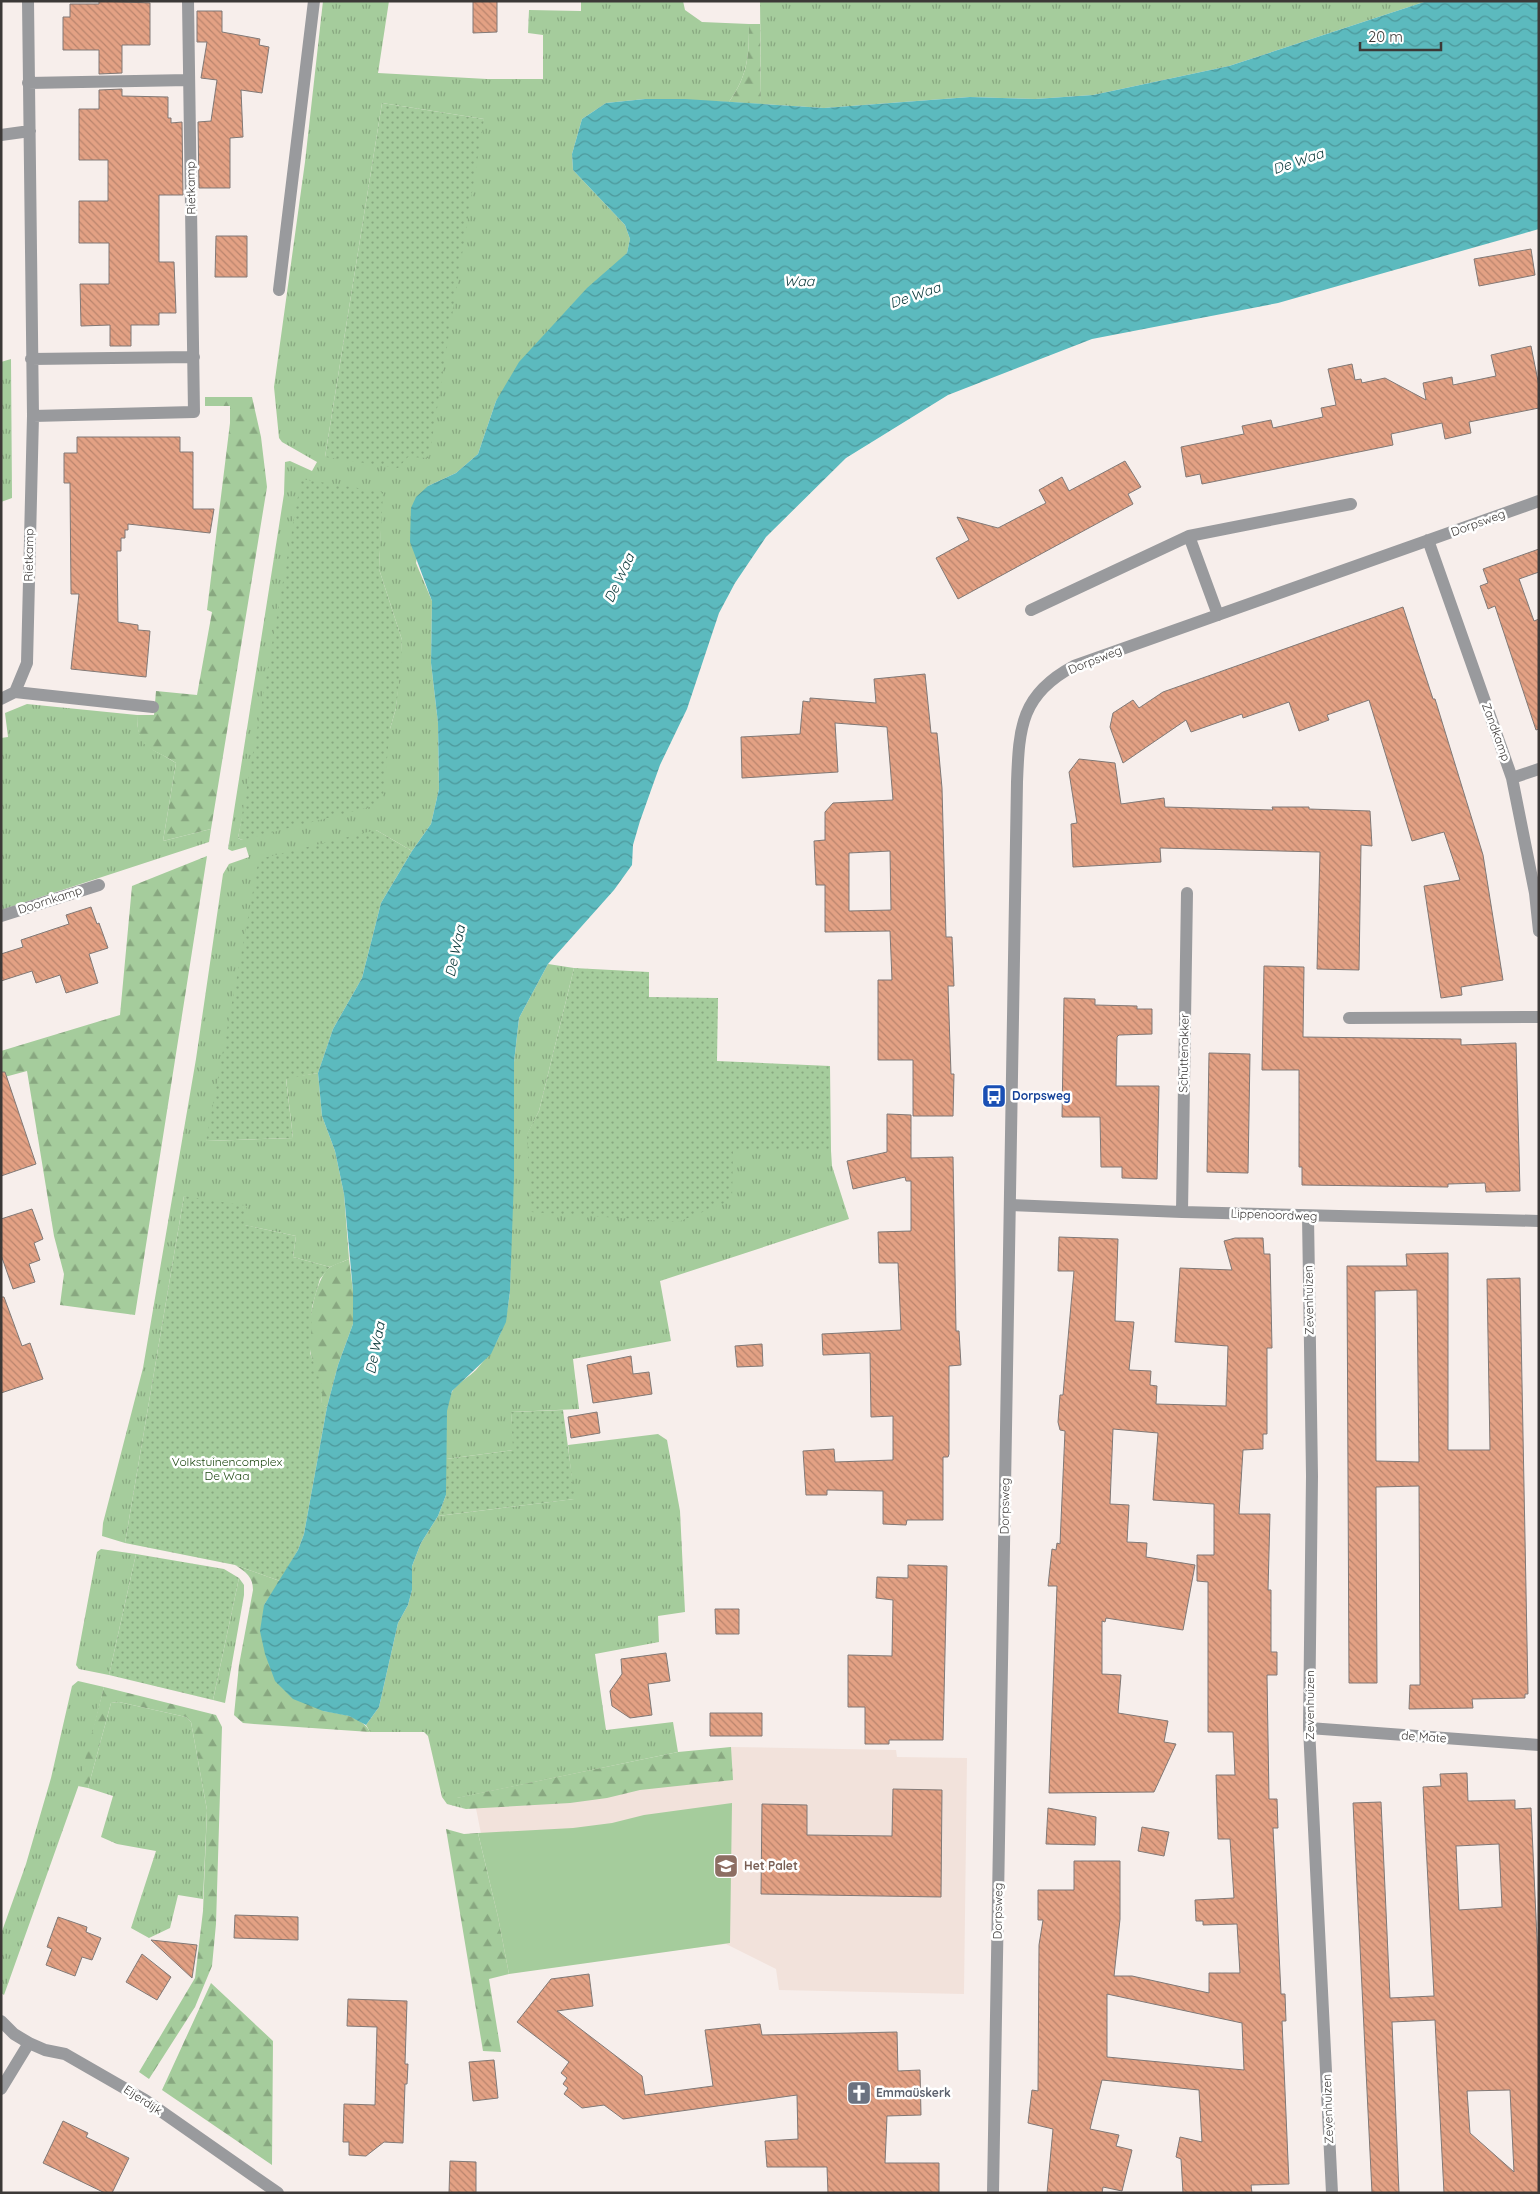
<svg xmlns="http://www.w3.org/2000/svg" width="1540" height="2194" font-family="Quicksand,sans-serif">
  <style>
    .built { fill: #f2e2db }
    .grass { fill: url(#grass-tufts); fill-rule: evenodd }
    .forest { fill: url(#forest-firs) }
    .garden { fill: url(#garden-dots) }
    .pitch { fill: #a5cc9c }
    .water { fill: url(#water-waves) }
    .building { fill: url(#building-back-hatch); stroke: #817976; fill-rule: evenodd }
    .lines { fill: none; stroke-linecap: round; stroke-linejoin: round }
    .minor { stroke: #999a9d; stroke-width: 12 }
    .labels { text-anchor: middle; stroke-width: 5; stroke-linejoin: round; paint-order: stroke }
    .street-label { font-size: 12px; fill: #3c3937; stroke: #fff }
    .transit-label { font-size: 12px; font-weight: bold; fill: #164399; stroke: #fff; text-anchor: start }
    .park-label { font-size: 12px; fill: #1c4610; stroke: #fff }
    .education-label { font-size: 12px; font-weight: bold; fill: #785e54; stroke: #fff; text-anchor: start }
    .worship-label { font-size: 12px; font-weight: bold; fill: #5b616d; stroke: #fff; text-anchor: start }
    .water-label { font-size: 14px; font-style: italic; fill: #0a393a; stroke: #fff }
  </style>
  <defs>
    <pattern id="grass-tufts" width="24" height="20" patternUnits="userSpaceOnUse" patternTransform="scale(1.25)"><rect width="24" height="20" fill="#a5cc9c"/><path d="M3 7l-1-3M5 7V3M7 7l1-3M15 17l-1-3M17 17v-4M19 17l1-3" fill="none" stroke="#88a780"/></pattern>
    <pattern id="forest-firs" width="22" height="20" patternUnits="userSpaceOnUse" patternTransform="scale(1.25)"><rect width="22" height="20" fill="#a5cc9c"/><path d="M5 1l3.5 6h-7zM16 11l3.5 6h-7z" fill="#88a780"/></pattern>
    <pattern id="garden-dots" width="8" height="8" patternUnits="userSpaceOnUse" patternTransform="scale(1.25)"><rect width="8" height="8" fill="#a5cc9c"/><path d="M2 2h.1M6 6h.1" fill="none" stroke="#88a780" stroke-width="1.8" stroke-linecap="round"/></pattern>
    <pattern id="water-waves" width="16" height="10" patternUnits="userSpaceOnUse" patternTransform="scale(1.25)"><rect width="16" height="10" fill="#5cbabe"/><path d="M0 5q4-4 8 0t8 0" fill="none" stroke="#4d989b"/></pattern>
    <pattern id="building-back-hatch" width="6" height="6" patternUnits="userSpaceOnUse" patternTransform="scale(1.25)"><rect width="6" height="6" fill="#e3a184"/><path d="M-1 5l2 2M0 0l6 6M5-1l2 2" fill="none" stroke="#b9846d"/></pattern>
  </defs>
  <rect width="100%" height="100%" fill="#f7eeeb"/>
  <path class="built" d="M731 1747 896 1750 897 1757 967 1758 964 1994 779 1990 776 1969 726 1944 508 1971 472 1788Z"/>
  <path class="grass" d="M323 1H389L378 73 487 79H543V35L528 33 529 10 581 11V1H683L685 10 702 22 749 24C749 56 748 75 729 102L645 99 606 103 582 119 572 154 573 170 625 225 630 239 627 253 496 401 478 454 456 473 428 486 416 563 432 601 431 663 438 723 439 789 431 824 412 851 376 830 206 1141 293 1138 286 1078 318 1073 322 1116 335 1151 344 1194 349 1259 330 1267 293 1257 296 1236 244 1225 184 1196 125 1543 102 1536 103 1523 143 1368 196 1059 223 874 229 864 249 857 246 847 232 851 228 849 284 494 285 462 290 461 312 471 317 462 282 442 279 438 274 387 305 162ZM382 103 484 119 326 457H325ZM382 492 379 569 402 640 396 708 390 729 242 840 238 838 242 818Z
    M760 1H1427L1229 66 1093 95 1035 99 970 97 824 108 761 104Z
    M11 359 12 498 1 502V362Z
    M27 704 137 715C137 749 152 747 176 763L163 841 211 829 209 842 1 910V738L8 737 5 713Z
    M548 964 574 968 539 1111 527 1135 733 1151H831L832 1166 849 1219 660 1281 671 1341 573 1359 579 1409 511 1412 514 1450 446 1459C446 1442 443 1405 453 1390 459 1382 469 1377 476 1370 500 1343 506 1326 510 1291L514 1062 519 1018Z
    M658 1434 667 1440 680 1511 685 1612 658 1616 659 1642 595 1654 606 1730 673 1722 678 1752 457 1798 462 1808 447 1804 442 1797 428 1736 424 1732H370L366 1725 379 1707 398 1623 408 1605 412 1590V1566L421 1543 438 1516 574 1499 568 1445Z
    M101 1549 136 1554 109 1675 79 1669 76 1665 97 1552Z
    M239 1578 244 1585V1595L225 1703 213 1700Z
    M78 1681 104 1687 82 1776 4 1995 1 1993V1934L26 1864 51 1778 72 1686Z
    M119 1702 186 1717 191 1722 207 1810 203 1899 178 1895 170 1928 149 1938 131 1928 156 1851 117 1844 101 1837 113 1796 88 1788 111 1703Z"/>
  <path class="forest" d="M749 24H760L761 104 729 102C748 75 749 56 749 24Z
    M205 397H252L261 437 267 487 211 829 163 841 176 763C151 746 137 752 137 715H154L156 691 197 695 212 612 207 610 230 423V406H205Z
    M207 856 135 1315 60 1305 64 1274 54 1236 27 1071 1 1078V1051L120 1015 132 886Z
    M349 1259 353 1291V1324L338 1365 327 1407 321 1404C323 1383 315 1374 311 1355 306 1334 313 1284 328 1269 333 1264 343 1262 349 1259Z
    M235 1565 280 1581 264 1605 323 1711C340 1714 361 1715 370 1732L254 1724 243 1723 234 1715 239 1665 253 1590C253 1577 246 1572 235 1565Z
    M104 1687 216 1715 222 1727 216 1924 212 1966 195 2007 149 2079 139 2072 195 1978 203 1911 207 1810 191 1722 186 1717 119 1702 111 1703 88 1788 78 1786Z
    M731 1747 733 1780 640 1790 607 1798 570 1803 466 1809 462 1808 456 1798 678 1752Z
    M446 1829 464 1834 478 1833 498 1917 509 1974 489 1979 501 2052 483 2051Z
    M211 1983 273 2041 272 2165 162 2090Z"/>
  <path class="garden" d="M382 103 484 119 429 458 408 457 398 468 325 457Z
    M301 479 383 492 379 569 402 640 401 665 396 708 390 729 383 798 378 805 242 840 238 838Z
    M376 830 412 851 381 903 362 978 333 1029 318 1073 286 1079 293 1138 206 1141 259 859Z
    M574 968 649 972V997L718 998 717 1061 830 1066 831 1151H733L732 1200 678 1222 531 1212 527 1134 539 1111Z
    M184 1196 247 1206 245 1225 296 1236 293 1257 330 1267 320 1279 312 1307 311 1336 310 1353 323 1388 321 1403 327 1407 304 1534 298 1550 280 1581 235 1565 125 1543Z
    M563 1410 575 1499 438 1516 446 1495V1459L513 1450 511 1412Z
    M136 1554 224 1569 239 1578 213 1700 109 1675Z"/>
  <path class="pitch" d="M732 1803 730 1943 509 1974 498 1917 478 1833 573 1828 612 1823 644 1815Z"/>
  <path class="water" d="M1427 1H1539V229L1278 303 1092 339 948 395 846 458 766 537 735 583 719 613 687 709 660 765 640 821 633 845 632 865 614 890 548 964 519 1018 514 1062V1177L510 1291 506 1322 491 1354 452 1391 447 1411 446 1495 438 1516 421 1543 412 1566V1590L408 1605 398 1623 379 1707 366 1725 349 1716 323 1711 293 1699 275 1681 265 1654 260 1631 264 1605 298 1550 304 1534 327 1407 338 1365 353 1324V1291L344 1194 335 1151 322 1116 318 1073 333 1029 362 978 381 903 412 851 431 824 439 789 438 723 431 663 432 601 410 542 411 508 416 497 428 486 456 473 478 454 496 401 519 362 587 288 627 253 630 239 625 225 573 170 572 154 582 119 606 103 645 99H685L824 108 970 97 1035 99 1093 95 1229 66Z"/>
  <path class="building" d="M99 1 150 3V45H122V73L99 74V50H63V17H70V4H99Z
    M473 1H497V32L473 33Z
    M197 11H222V32L260 39 259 45 269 47 262 93 241 90 243 137 230 138V188H199L198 122 211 121 217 80 201 78 207 42H197Z
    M122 89V96L168 97V118H171V123L182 122 183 195H159V262H174L176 313H159V325H131V346H110V325L81 326 80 284H109V243H79V201H108V160H79V109H99V90Z
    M216 236H247V277H215Z
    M1531 249 1535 275 1479 286 1474 259Z
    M1531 346 1539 386V408L1469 422 1471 433 1445 439 1442 423 1391 434 1393 445 1202 484 1200 474 1186 477 1181 447 1244 434 1242 426 1271 420 1273 428 1323 417 1321 408 1336 405 1328 369 1352 364 1355 380 1361 379 1362 383 1385 378 1426 400 1423 383 1452 377 1453 385 1496 376 1491 355Z
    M77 437H180V452H193V509H214L210 533 128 524V530H125V538H121V551H117L118 622 138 625V630L150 631 146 677 71 669 79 594H71L70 483H64V453H77Z
    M1125 461 1141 487 1128 494 1133 504 958 599 936 558 969 540 957 517 998 528 1046 503 1039 490 1062 477 1069 491Z
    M1539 549V572L1519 579 1534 621 1539 619V729L1536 730 1495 606 1488 609 1480 586 1488 583 1483 569Z
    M1403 607 1433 699H1435L1483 855 1503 980 1461 987 1462 995 1441 998 1424 886 1460 880 1444 832 1412 841 1369 700 1327 715 1329 720 1299 731 1289 702 1243 718 1242 714 1191 732 1186 720 1123 763 1110 727 1113 713 1133 700 1139 708 1163 692Z
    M925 674 931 733H937L942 788 946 937H952L954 986H948L951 1074H954L953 1116H913V1060H878V980H892L890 931 825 932V885H816L814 841 825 840V812L833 803 893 800 887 727 835 723 838 772 742 778 741 737 800 734 803 701 810 702V698L876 703 874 679ZM890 851 891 910 849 911V853Z
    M1079 759 1115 763 1121 804 1164 798 1165 807 1273 810 1272 807H1309V809L1370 811 1372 846 1361 845 1359 970 1317 969 1320 852 1160 848 1161 862 1073 867 1071 824 1077 823 1069 772Z
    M91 907 97 924 99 923 108 948 89 954 98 983 66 993 60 975 36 983 32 971 1 981V954L23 947 21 940 69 924 66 915Z
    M1264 966 1304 967 1303 1037 1461 1039V1045L1516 1043 1520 1191 1486 1192 1485 1183 1448 1184V1187L1302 1185V1167H1299V1070H1262Z
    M1064 998 1095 999V1005L1137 1006V1009H1152V1034L1119 1035 1117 1037 1116 1086H1159L1157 1179 1122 1178V1167H1101L1100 1117H1062Z
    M1209 1053 1250 1054 1248 1173 1207 1172Z
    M1 1072H5L36 1164 1 1176Z
    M887 1114 911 1115V1158L953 1157 956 1331H959L961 1365 949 1366V1454L948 1457H943V1520H907L906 1525 883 1524V1491L827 1490V1495H806L803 1451 834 1449 835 1462 893 1460V1416L871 1417 870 1353 823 1355 822 1334 901 1330 898 1263H879L878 1232 911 1231V1181H906L905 1177 853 1189 847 1161 887 1152Z
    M32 1209 43 1239 34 1243 40 1260 29 1264 35 1282 13 1289 1 1255V1219Z
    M1059 1237 1118 1239 1115 1321 1134 1322 1129 1370 1151 1371 1150 1385 1157 1386 1156 1404 1226 1406 1228 1346 1175 1342 1180 1268 1232 1270 1224 1241 1235 1238H1263L1264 1254H1270L1272 1348H1267V1434H1263V1449L1243 1450 1239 1514H1270L1268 1590H1271V1652H1277V1675H1267L1269 1799H1277L1278 1828H1273L1281 1994H1285L1286 2021H1282L1289 2184 1251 2185 1252 2193H1183L1181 2159 1176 2157 1180 2137 1202 2142 1199 2090 1102 2080 1090 2129 1119 2135 1116 2146 1132 2150 1122 2191 1103 2187 1102 2193H1047L1053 2129 1028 2123 1032 2090 1038 2091 1039 1945 1043 1920H1038V1890H1074V1861H1120V1919L1114 1976H1132L1209 1993V1973H1240L1237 1924 1203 1925V1921H1196L1195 1900 1234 1898 1230 1839H1218L1216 1775H1235L1233 1732H1208V1582L1197 1581V1555H1214V1504L1153 1500 1158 1433 1113 1429 1110 1504 1129 1505 1127 1542 1147 1543 1146 1557 1195 1565 1183 1630 1106 1618 1105 1622 1102 1621V1674L1121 1675 1118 1713 1168 1721 1164 1742 1176 1744 1154 1792 1049 1793 1057 1586H1048L1052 1549 1056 1550 1057 1543 1060 1544 1065 1431 1060 1430 1058 1422 1060 1395H1063L1074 1271H1058ZM1107 1994 1242 2023 1244 2070 1107 2057Z
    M1448 1253V1450H1490L1487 1279 1520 1278 1528 1694H1525V1698L1472 1699 1473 1708 1409 1709 1410 1685H1420L1419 1486 1376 1487 1377 1683H1349L1347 1266H1407L1406 1254ZM1417 1290 1419 1462 1376 1461 1375 1291Z
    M1 1297H4L22 1346 30 1343 43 1379 1 1393Z
    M762 1344 763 1366 737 1367 735 1346Z
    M631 1356 633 1374 649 1372 652 1394 593 1403 587 1365Z
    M597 1412 600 1433 571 1438 568 1417Z
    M908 1565 947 1566 943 1740H889V1744H865V1707H848V1655L892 1656 893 1600 876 1598 877 1577 908 1578Z
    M715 1609H739V1634H716Z
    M666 1653 670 1681 648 1684 652 1715 630 1718 612 1706 610 1691 622 1674 621 1659Z
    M710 1713H762V1736H710Z
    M1467 1773 1468 1801 1515 1800V1809L1531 1808 1539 1983V2193H1444L1435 2020 1392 2022 1399 2193H1372L1353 1803 1381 1802 1390 1998 1434 1996 1423 1787 1441 1786 1440 1774ZM1499 1844 1502 1907 1459 1910 1456 1846ZM1510 2090 1514 2172 1470 2133 1467 2091Z
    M893 1789 942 1790 941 1897 761 1894 762 1804 807 1805V1835L892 1836Z
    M1048 1808 1096 1817 1095 1845 1046 1844Z
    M1142 1827 1169 1832 1164 1856 1138 1851Z
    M235 1915 298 1917V1940L234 1938Z
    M58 1917 87 1927 86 1932 101 1938 92 1960 82 1957 75 1976 46 1965 52 1949 47 1947Z
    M151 1940 197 1945 192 1978Z
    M142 1954 171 1977 157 2000 126 1982Z
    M589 1974 593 2006 557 2011 642 2076 645 2095 713 2086 705 2030 760 2024 762 2035 897 2032 898 2071 920 2070 921 2115 887 2116 885 2163H939V2193H828L827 2167H767L765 2141 798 2139 797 2095 623 2119 604 2105 582 2108 564 2094 568 2088 563 2084 567 2078 561 2073 569 2062 517 2022 551 1979Z
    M348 1999 407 2001 405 2064H408L407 2084H405L403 2143 384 2142 366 2156 349 2155V2142H343L344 2104 375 2105 377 2027 347 2026Z
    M494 2060 498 2098 473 2101 469 2062Z
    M63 2121 88 2133 86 2137 129 2158 112 2193H105L43 2163Z
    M450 2161 476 2162V2193H449Z"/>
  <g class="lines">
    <path class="minor" d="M28 83 189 80
      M1 135 30 131
      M279 290 314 1
      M31 359 194 357
      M33 416 194 412 188 1
      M1189 536 1218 615
      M1428 540 1512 778 1535 893 1539 931
      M1031 610 1189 536 1351 504
      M15 692 153 707
      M1 699 15 692 27 663 33 416 28 1
      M1512 778 1539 769
      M1 916 99 885
      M1349 1018 1539 1017
      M1010 1205 1182 1212 1539 1221
      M1182 1212 1187 893
      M1308 1216 1312 1476 1309 1728 1332 2193
      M1309 1728 1539 1745
      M1 2021 14 2034 29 2043 45 2050 65 2054 145 2100 278 2193
      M1 2089 29 2043
      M993 2193 1017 782C1019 727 1021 694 1074 666L1539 501"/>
  </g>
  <defs>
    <symbol id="bus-square" viewBox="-11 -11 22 22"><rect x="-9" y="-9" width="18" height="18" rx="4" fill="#1a4fb4" stroke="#fff"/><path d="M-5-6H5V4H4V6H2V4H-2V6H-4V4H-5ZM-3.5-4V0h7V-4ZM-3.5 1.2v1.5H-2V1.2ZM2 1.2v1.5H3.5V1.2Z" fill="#fff"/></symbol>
    <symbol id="school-square" viewBox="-11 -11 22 22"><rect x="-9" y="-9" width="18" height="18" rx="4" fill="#8d6e63" stroke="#fff"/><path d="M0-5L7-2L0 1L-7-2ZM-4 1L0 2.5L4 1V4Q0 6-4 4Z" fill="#fff"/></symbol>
    <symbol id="church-square" viewBox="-11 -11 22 22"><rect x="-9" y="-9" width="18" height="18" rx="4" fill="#6b7280" stroke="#fff"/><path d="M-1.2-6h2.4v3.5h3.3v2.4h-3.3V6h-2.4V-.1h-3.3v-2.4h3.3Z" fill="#fff"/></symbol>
  </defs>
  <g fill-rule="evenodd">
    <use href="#bus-square" x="980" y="1082" width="28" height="28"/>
    <use href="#school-square" x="712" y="1852" width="28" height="28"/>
    <use href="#church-square" x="845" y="2079" width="28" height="28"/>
  </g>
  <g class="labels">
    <g class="street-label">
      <text transform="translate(191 188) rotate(-91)" y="4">Rietkamp</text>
      <text transform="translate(1478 523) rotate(-20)" y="4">Dorpsweg</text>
      <text transform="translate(29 555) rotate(-89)" y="4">Rietkamp</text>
      <text transform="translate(1095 660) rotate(-22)" y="4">Dorpsweg</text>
      <text transform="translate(1496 732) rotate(70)" y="4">Zandkamp</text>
      <text transform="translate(50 900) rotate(-18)" y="4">Doornkamp</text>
      <text transform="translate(1184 1053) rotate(-89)" y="4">Schuttenakker</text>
      <text transform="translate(1274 1215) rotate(2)" y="4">Lippenoordweg</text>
      <text transform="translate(1309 1300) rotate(-91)" y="4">Zevenhuizen</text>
      <text transform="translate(1005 1506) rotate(-89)" y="4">Dorpsweg</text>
      <text transform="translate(1310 1705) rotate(-90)" y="4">Zevenhuizen</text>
      <text transform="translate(1424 1737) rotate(4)" y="4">de Mate</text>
      <text transform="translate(998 1911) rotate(-89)" y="4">Dorpsweg</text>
      <text transform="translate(143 2100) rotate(33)" y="4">Eijerdijk</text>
      <text transform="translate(1328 2109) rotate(-92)" y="4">Zevenhuizen</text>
    </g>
    <g class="transit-label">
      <text x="1012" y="1100">Dorpsweg</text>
    </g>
    <g class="park-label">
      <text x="227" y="1466">Volkstuinencomplex<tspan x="227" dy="14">De Waa</tspan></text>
    </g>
    <g class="education-label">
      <text x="744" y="1870">Het Palet</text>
    </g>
    <g class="worship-label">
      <text x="876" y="2097">Emmaüskerk</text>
    </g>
    <g class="water-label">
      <text transform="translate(1298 161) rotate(-19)" y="5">De Waa</text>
      <text x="799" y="286">Waa</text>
      <text transform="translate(915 295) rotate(-19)" y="5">De Waa</text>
      <text transform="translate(619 578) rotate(-65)" y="5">De Waa</text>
      <text transform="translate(455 951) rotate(-78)" y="5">De Waa</text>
      <text transform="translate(375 1348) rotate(-79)" y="5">De Waa</text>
    </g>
  </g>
  <rect width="1540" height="2194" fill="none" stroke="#3c3937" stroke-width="5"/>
  <path d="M1360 42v8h81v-8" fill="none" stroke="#3c3937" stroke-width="2.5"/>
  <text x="1368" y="42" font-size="15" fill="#3c3937" stroke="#ffffff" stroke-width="4" paint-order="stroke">20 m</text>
</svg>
